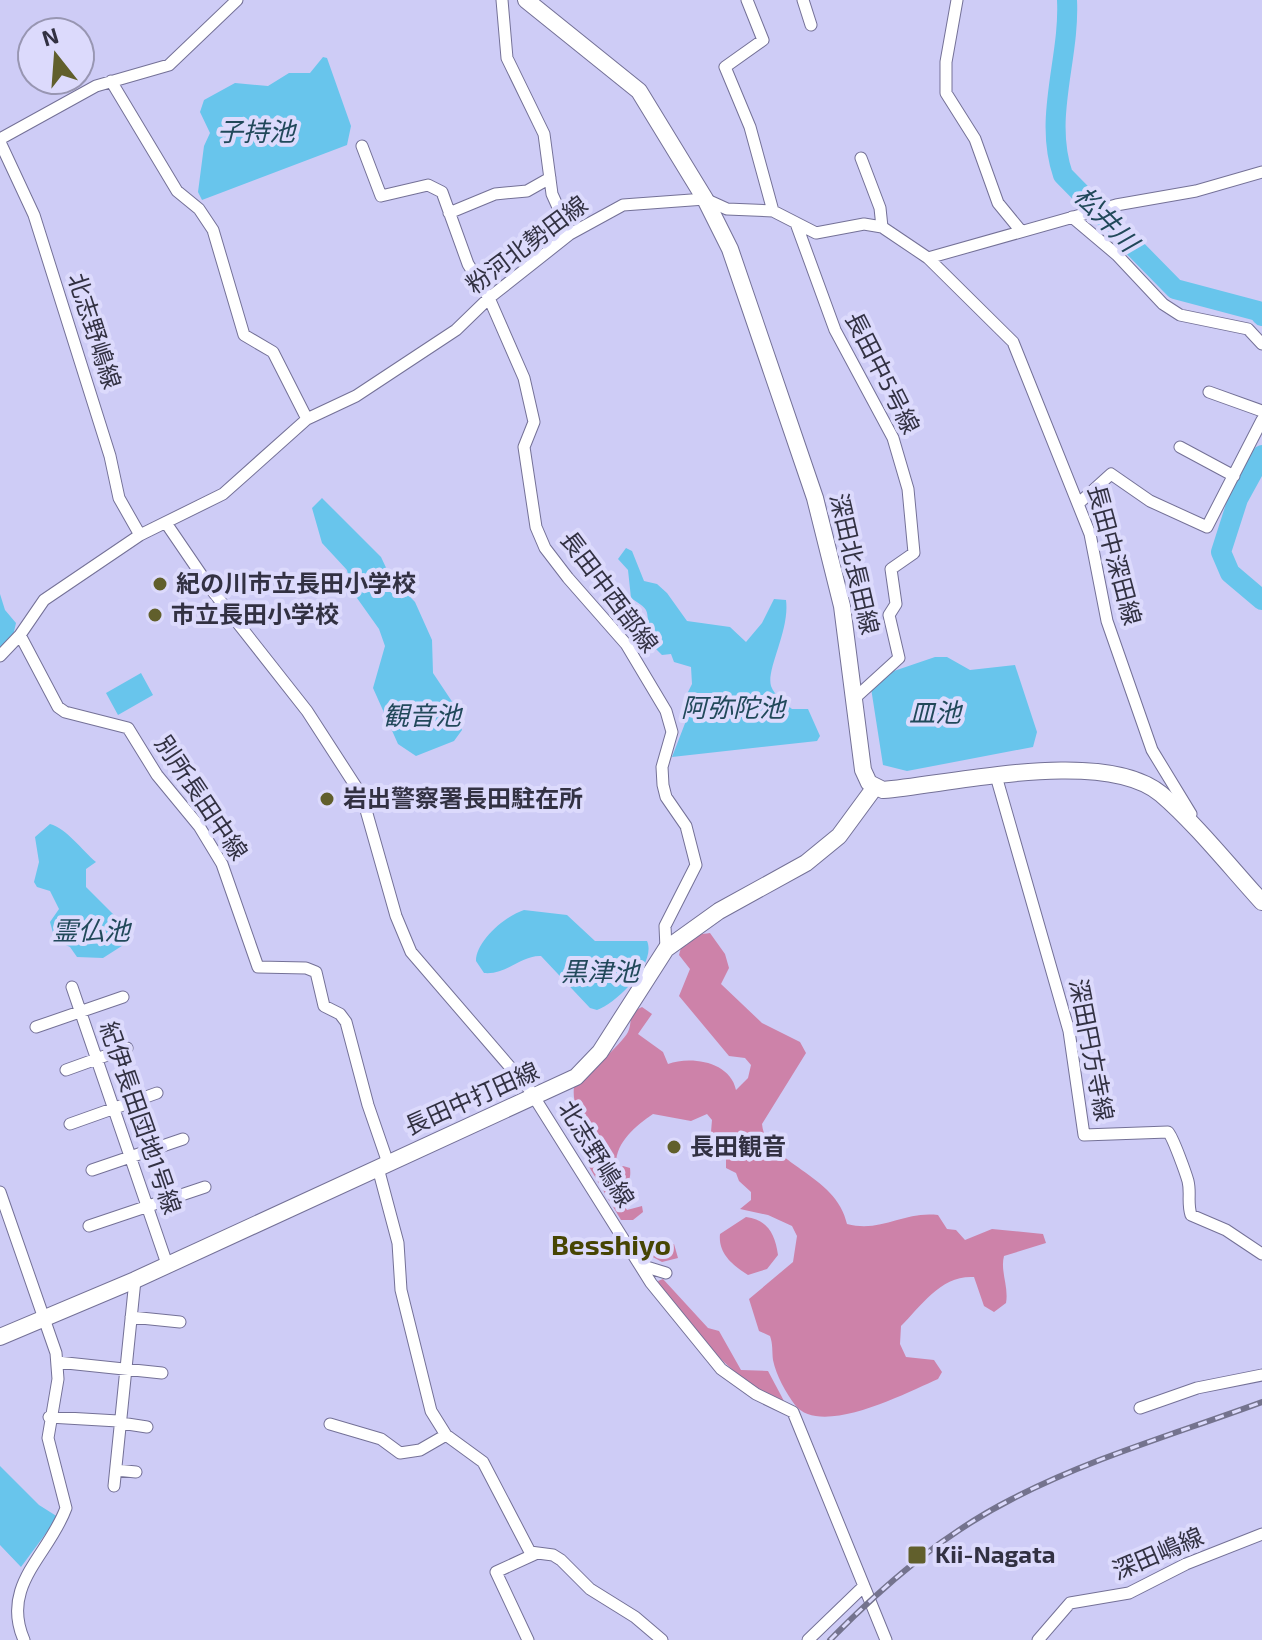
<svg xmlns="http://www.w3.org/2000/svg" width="1262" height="1640" font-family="'Exo 2','Noto Sans JP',sans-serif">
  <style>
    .forest { fill: #cd82a9 }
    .water { fill: #68c5ec }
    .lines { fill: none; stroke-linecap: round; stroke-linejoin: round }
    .river { stroke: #68c5ec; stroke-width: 20 }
    .street-casing { stroke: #747197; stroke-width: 13 }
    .secondary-casing { stroke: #747197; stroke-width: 18 }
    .street { stroke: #fff; stroke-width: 11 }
    .secondary { stroke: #fff; stroke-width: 16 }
    .rail-casing { stroke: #74738e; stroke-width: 6 }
    .rail { stroke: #dcdafc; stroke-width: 3; stroke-dasharray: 9; stroke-linecap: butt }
    .poi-dot { fill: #615f2c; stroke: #dcdafc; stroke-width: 3 }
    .labels { text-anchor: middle; stroke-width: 8; stroke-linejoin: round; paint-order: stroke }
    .street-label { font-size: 24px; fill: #323142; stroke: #dcdafc }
    .poi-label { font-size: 24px; font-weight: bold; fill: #323142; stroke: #dcdafc; text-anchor: start }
    .water-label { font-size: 26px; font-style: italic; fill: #21495a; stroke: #dcdafc }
    .quarter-label { font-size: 28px; font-weight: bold; fill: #474503; stroke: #dcdafc }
  </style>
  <rect width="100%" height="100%" fill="#ceccf6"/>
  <path class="forest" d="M710 933 725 954 729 968 721 984 762 1023 800 1042 806 1053 762 1124C765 1163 837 1174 847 1224 882 1233 903 1211 938 1215L947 1229 956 1230 965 1240 992 1229 1043 1234 1046 1243 1004 1256C1000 1271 1009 1287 1006 1303L994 1312 984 1306 974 1277C941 1275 922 1305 901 1326L900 1344 906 1357 934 1360 942 1372 938 1379C908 1392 821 1438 795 1405 786 1393 776 1375 773 1360 772 1352 773 1344 770 1336L759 1331 749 1299 793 1262 797 1236 792 1226 768 1215 740 1209 751 1200V1192L739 1181 736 1173 726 1168V1138L711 1132 712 1120 707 1114 691 1121 653 1114C634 1127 611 1146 617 1172L623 1166 630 1168C632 1185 624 1181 613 1189L627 1210 642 1206 643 1212 633 1220H621L585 1160C605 1137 570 1119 574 1087 585 1076 622 1044 628 1032 633 1021 627 1013 642 1007L652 1014 638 1034 663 1052 668 1064C690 1056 730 1061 736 1090L748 1078 751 1065 745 1058 729 1056 679 996 690 969 679 955C683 938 693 935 710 933Z
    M746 1217C768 1220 775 1234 778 1255L767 1269 748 1275C732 1265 718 1253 720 1234Z
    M674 1244 678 1258 662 1262 651 1256Z
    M663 1279 708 1328 719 1331 741 1370 768 1371 784 1401C727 1379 697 1332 660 1286L658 1281Z"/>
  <path class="water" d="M323 57 327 58 351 126 347 145 202 200 198 192 204 146 210 133 200 112 204 100 235 83 268 86 289 73H310Z
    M322 498 381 557 390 576 415 602 432 640 433 673 453 703 462 730 454 741 416 756 398 744 373 688 385 646 379 629 352 591 347 570 322 543 312 508Z
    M626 548 632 551 644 581 657 584 667 593 687 621 730 627 746 642 762 623 774 599 786 600C790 630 766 669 771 686 774 695 785 703 792 709H808L820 736 817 741 672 757 689 713 684 700 692 684 691 667 674 662 671 654 662 655 651 644C656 632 653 644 650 631 645 608 652 612 631 598L628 570 618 559Z
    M0 594 5 610 16 623 13 636 0 650Z
    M935 657H947L970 670 1015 665 1037 732 1033 747 907 771 883 765 871 688 891 672Z
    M141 673 153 695 118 715 106 693Z
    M50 824C67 829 82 850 96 862L86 869V887L119 920 128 942 103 958 77 957 70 947 55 940 50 922 59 909 50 891 37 887 34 882 39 862 35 837Z
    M524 910 567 915 595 941H647C657 963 617 1003 597 1010L590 1008 541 956C521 955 507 975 484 973L476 961C476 941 505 916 524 910Z
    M0 1466 39 1505 58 1517 21 1567 0 1545Z"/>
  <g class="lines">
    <path class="river" d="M1067 0C1070 59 1043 117 1063 175L1175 289 1258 311 1262 316
      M1262 455 1238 499 1221 552 1230 573 1262 600"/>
    <defs>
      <path id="street" d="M502 0 507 58 544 134 552 194 570 234
        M747 0 763 40 725 67 750 127 773 211
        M803 0 811 25
        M957 0 946 62V93L975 139 998 203 1021 231
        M111 81 177 191 199 209 213 230 244 335 273 352 307 419
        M0 139 96 86 169 65 237 0
        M0 142 34 215 110 456 119 498 140 535
        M362 146 381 196 428 185 442 192 468 264 489 298 524 378 534 422 524 447 536 527 545 548 568 578 626 644 666 711 672 732 662 767 663 785 666 797 686 826 696 865 665 926 666 949
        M861 158 880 208 882 227
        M449 213 495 194 527 191 550 178
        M1072 217 1117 255 1163 304 1180 315 1248 329 1262 344
        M797 226 835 330 893 438 908 489 914 553 891 569 896 604 889 615 899 658 855 698
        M928 258 1116 205 1196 191 1262 172
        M1209 392 1262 411
        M1180 447 1234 476
        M1079 503 1111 474 1150 501 1207 527 1262 420
        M166 523 211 589 307 711 362 796 396 916 411 952 529 1089 651 1283 721 1369 756 1394 793 1412 886 1640
        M20 635 58 707 65 712 128 728 157 775 199 826 222 864 258 967 306 968 316 972 324 1006 340 1014 346 1022 368 1105 388 1163
        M0 656 20 635 44 600 140 535 223 494 307 419 356 396 456 330 489 298 570 234 623 205 705 199 727 209 773 211 816 233 864 224 882 227 928 258 1013 342 1090 534 1107 621 1152 750 1191 814
        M996 776 1069 1031 1084 1135 1168 1132C1173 1137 1186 1174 1188 1181 1191 1193 1187 1202 1191 1215L1226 1230 1262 1254
        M72 987 167 1264
        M36 1027 123 997
        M66 1070 127 1048
        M70 1124 157 1093
        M378 1168 398 1243 401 1290 431 1411 446 1435 483 1462 530 1552 553 1555 561 1560 590 1589 635 1617 662 1640
        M92 1170 183 1139
        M0 1192 56 1353 58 1379 48 1438 66 1508C49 1555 0 1585 24 1640
        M89 1226 205 1187
        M640 1265 666 1273
        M131 1317 180 1322
        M57 1362 162 1373
        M1140 1408 1197 1388 1262 1375
        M49 1417 118 1421
        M121 1423 147 1427
        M330 1424 381 1439 400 1453 420 1450 446 1435
        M116 1470 136 1472
        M114 1486 135 1280
        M528 1640 496 1572 535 1554
        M808 1640 864 1586
        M1038 1640 1070 1603 1129 1593 1186 1564 1262 1534"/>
      <path id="secondary" d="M526 0 639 91 705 199 730 249 815 498 842 606 863 770 869 783 883 790C953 784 1104 747 1161 794 1195 823 1231 868 1262 902
        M0 1337 135 1280 576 1077 600 1052 666 949 719 911 806 863 839 836 875 787"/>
    </defs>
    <use href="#street" class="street-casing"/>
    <use href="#secondary" class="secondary-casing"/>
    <use href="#street" class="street"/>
    <use href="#secondary" class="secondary"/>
    <defs>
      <path id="rail" d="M830 1640C884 1585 943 1534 1012 1499 1091 1458 1178 1433 1262 1402"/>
    </defs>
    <use href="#rail" class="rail-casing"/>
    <use href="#rail" class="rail"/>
  </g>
  <g class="poi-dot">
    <circle cx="160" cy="584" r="8"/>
    <circle cx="155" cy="615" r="8"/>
    <circle cx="327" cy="799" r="8"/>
    <circle cx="674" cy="1147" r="8"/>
    <rect x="907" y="1545" width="20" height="20" rx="4"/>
  </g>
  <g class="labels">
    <g class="street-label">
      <text transform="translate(527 245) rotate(-37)" y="8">粉河北勢田線</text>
      <text transform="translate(94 331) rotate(72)" y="8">北志野嶋線</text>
      <text transform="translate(882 373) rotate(63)" y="8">長田中5号線</text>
      <text transform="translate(1114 555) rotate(75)" y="8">長田中深田線</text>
      <text transform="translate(854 564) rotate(77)" y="8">深田北長田線</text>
      <text transform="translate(609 592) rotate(53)" y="8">長田中西部線</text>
      <text transform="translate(201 798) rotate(56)" y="8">別所長田中線</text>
      <text transform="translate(1091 1050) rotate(79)" y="8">深田円方寺線</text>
      <text transform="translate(472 1099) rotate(-24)" y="8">長田中打田線</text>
      <text transform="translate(140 1118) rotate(71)" y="8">紀伊長田団地1号線</text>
      <text transform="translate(596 1154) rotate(58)" y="8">北志野嶋線</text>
      <text transform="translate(1158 1554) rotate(-23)" y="8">深田嶋線</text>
    </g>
    <g class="poi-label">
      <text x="176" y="592">紀の川市立長田小学校</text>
      <text x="171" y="623">市立長田小学校</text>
      <text x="343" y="807">岩出警察署長田駐在所</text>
      <text x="690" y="1155">長田観音</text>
      <text x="935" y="1563">Kii-Nagata</text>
    </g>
    <g class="water-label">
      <text x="256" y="141">子持池</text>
      <text transform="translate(1106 219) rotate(46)" y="9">松井川</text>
      <text x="733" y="717">阿弥陀池</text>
      <text x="935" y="722">皿池</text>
      <text x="422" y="725">観音池</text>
      <text x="91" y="940">霊仏池</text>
      <text x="600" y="981">黒津池</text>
    </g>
    <g class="quarter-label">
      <text x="611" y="1255">Besshiyo</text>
    </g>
  </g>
  <g transform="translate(56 56) rotate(343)"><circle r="38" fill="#dcdafc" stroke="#9896b2" stroke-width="2"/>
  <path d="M0-6L14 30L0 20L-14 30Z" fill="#615f2c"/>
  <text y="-12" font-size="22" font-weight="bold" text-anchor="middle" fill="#323142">N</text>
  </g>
</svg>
